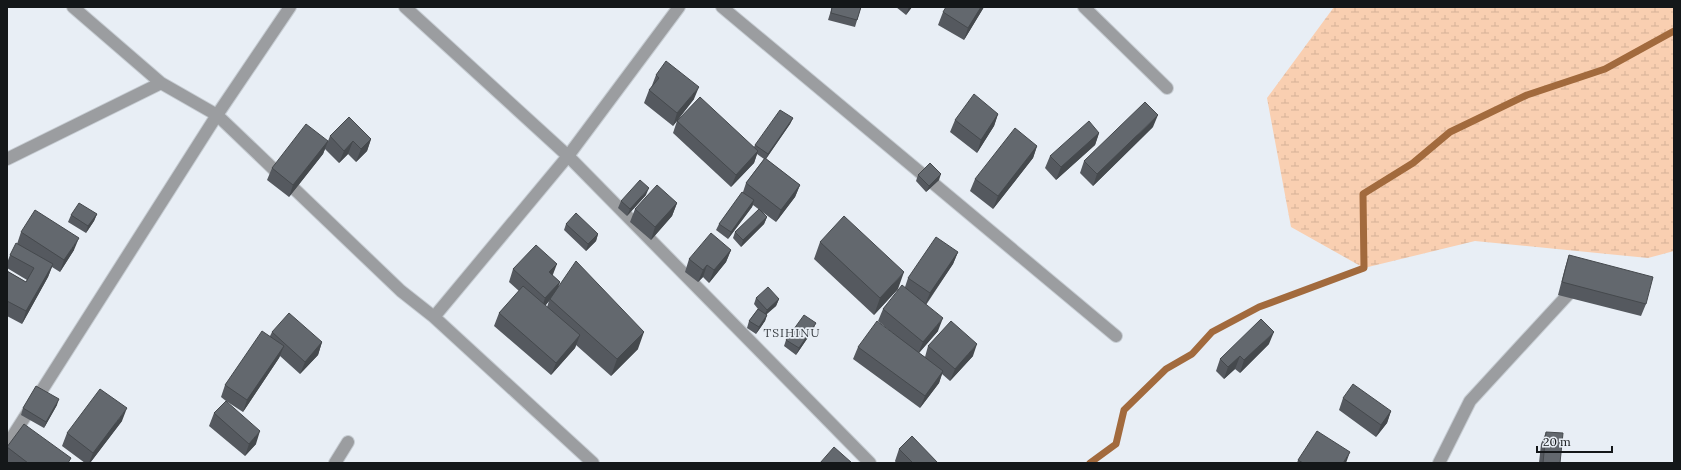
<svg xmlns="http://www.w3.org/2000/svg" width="1681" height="470" font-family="Lora,serif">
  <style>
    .wetland { fill: url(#wetland-marsh) }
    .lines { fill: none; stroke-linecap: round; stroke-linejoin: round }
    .stream { stroke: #a26a3d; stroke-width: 7 }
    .street-casing { stroke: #c6ccd2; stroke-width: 14 }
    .street { stroke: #9b9da0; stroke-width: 12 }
    .wall { fill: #55595f; fill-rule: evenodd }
    .shaded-wall { fill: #45494d }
    .building { fill: #63686e; stroke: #45494d }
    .labels { text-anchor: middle; stroke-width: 3.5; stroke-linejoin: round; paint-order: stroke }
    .quarter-label { font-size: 12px; letter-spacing: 1px; fill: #393e43; stroke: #e8eef5 }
  </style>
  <defs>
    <pattern id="wetland-marsh" width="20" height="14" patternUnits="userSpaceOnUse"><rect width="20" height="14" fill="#f9cfb1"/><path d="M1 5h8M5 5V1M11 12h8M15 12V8" fill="none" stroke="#d5b198"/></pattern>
  </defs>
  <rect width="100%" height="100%" fill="#e8eef5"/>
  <path class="wetland" d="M1334 7H1674V251L1648 258 1475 241 1364 268 1291 227 1267 98Z"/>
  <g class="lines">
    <path class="stream" d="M1090 463 1116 444 1124 410 1166 369 1192 354 1212 332 1259 307 1364 268 1363 194 1413 163 1450 132 1527 95 1605 69 1674 31"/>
    <defs>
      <path id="street" d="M73 7 161 83 217 115 401 291 434 317 593 463
        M405 7 568 156 870 463
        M722 7 1116 336
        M1084 7 1167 88
        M7 159 161 83
        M434 317 568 156 679 7
        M7 445 217 115 290 7
        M335 463 348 442
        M1439 463 1470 401 1575 287"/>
    </defs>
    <use href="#street" class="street-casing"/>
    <use href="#street" class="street"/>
  </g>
  <path class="wall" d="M832 7H861L855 27 828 20Z
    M896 7H912L906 15Z
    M984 7 964 40 938 25 943 12Z
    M656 75 694 99 673 126 644 103 649 90 651 88Z
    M998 114 994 126 977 153 950 132 955 120Z
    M793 118 790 124 766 159 800 185 795 197 776 222 753 205 752 207 728 239 716 230 719 224 743 192 746 183 764 159 757 154 754 163 731 187 673 133 677 121 754 147 755 145Z
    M1153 127 1093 186 1080 173 1084 161Z
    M1099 133 1095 145 1056 180 1045 168 1050 156Z
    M330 136 371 139 367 151 356 162 348 154 339 163 325 149 323 154 289 197 267 180 272 168 328 141Z
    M1037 146 1033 158 993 209 970 191 975 179Z
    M918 175 939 180 926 192 916 181Z
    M646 195 627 216 618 208 621 201Z
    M677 203 672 216 651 240 630 222 635 209Z
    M97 214 94 221 86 233 68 222 71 215Z
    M767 217 764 224 741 247 733 238 735 232Z
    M566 224 598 234 596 241 586 251 564 230Z
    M21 232 74 250 60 272 52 267 48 277 22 324 7 316V271L26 282 27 280 7 268V263L10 255 17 244Z
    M820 242 898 289 874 315 814 259Z
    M731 250 726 262 709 283 703 277 698 282 685 272 689 259Z
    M958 252 953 264 926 305 938 331 919 353 925 357 928 346 973 356 950 381 942 374 939 383 920 408 853 359 858 347 896 336 878 321 883 309 905 287 908 278Z
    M1569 255 1646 304 1641 316 1558 295 1565 268Z
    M513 269 552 275 560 282 558 287 638 349 611 376 576 345 575 348 551 375 494 326 499 313 519 291 509 282ZM549 301 547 307 545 306Z
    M756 298 779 299 776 306 767 314V315L765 321 756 334 747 328 749 321 758 309 754 304Z
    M813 330 796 355 784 346 786 340Z
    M272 332 322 342 318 355 300 374 280 356 279 358 243 412 226 401 256 444 245 456 209 426 214 413 226 401 221 397 225 385 270 336Z
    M1269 344 1240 373 1235 369 1224 379 1216 371 1220 359Z
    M1343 398 1391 411 1387 423 1376 437 1339 410Z
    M57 405 44 428 21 415 23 408Z
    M122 421 90 463H85L62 446 67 433Z
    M1546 432 1560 463H1539L1541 444Z
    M7 447 69 463H7Z
    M899 449 938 463H896L895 461Z
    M1298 460 1346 463H1297Z"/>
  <path class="shaded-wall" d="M909 7H912L906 15Z
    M981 7H984L964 40 968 28Z
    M699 87 694 99 673 126 677 113Z
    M998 114 994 126 977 153 981 140Z
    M1158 115 1153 127 1093 186 1097 174Z
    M793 118 790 124 765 160 768 154Z
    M1099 133 1095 145 1056 180 1061 167Z
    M371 139 367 151 356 162 361 149Z
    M328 141 323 154 289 197 293 185Z
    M353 141 348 154 339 163 344 151Z
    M1037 146 1033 158 993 209 998 196Z
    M758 151 754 163 731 187 736 175Z
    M941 174 939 180 926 192 929 186Z
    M800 185 795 197 776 222 781 210Z
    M649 188 646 195 627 216 630 209Z
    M754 200 752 207 728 239 731 232Z
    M677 203 672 216 651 240 655 227Z
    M97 214 94 221 86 233 88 226Z
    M767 217 764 224 741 247 743 240Z
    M598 234 596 241 586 251 588 244Z
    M79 238 74 250 60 272 64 260Z
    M731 250 726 262 709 283 714 270Z
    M958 252 953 264 925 305 930 293Z
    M53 264 48 277 22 324 26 311Z
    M557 264 552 277 549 272Z
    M707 265 703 277 698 282 703 270Z
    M904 272 898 289 874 315 880 298Z
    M560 282 555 295 550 299 549 301 541 311 545 298Z
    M779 299 776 306 764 316 767 310Z
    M767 315 765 321 756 334 759 327Z
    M943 318 938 331 918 354 923 342Z
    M816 323 813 330 796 355 799 348Z
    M644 332 638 349 611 376 617 359Z
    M1274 332 1269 344 1240 373 1244 360Z
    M580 335 575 348 551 375 556 363Z
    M322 342 318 355 300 374 305 362Z
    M977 344 973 356 950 381 955 369Z
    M284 346 279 358 243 412 247 400Z
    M1240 356 1235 369 1224 379 1228 367Z
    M943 371 939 383 920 408 925 396Z
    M59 399 57 405 44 428 46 422Z
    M127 408 122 421 90 463H89L93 453Z
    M1391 411 1387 423 1376 437 1381 425Z
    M260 431 256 444 245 456 249 444Z
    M1350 452 1346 463H1343Z"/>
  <path class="building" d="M832 7H861L857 20 831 13Z
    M946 7H981L968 28 943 12Z
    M666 61 699 87 677 113 649 90 659 78 656 75Z
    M974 94 998 114 981 140 955 120Z
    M700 97 758 151 736 175 677 121Z
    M1145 102 1158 115 1097 174 1084 161Z
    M780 110 793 118 768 154 755 145Z
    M349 117 371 139 361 149 353 141 344 151 330 136Z
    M1089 121 1099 133 1061 167 1050 156Z
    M306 124 328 141 293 185 272 168Z
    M1015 128 1037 146 998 196 975 179Z
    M765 158 800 185 781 210 746 183Z
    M930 163 941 174 929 186 918 175Z
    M640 180 649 188 630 209 621 201Z
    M657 185 677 203 655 227 635 209Z
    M742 192 754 200 731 232 719 224Z
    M79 203 97 214 88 226 71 215Z
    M759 209 767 217 743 240 735 232Z
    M35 210 79 238 64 260 21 232Z
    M576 213 598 234 588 244 566 224Z
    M844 216 904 272 880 298 820 242Z
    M711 233 731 250 714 270 707 265 703 270 689 259Z
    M936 237 958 252 930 293 908 278Z
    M16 243 53 264 26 311 7 301V271L26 282 34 268 10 255Z
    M536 245 557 264 549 272 560 282 545 298 513 269Z
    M1569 255 1653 277 1646 304 1562 282Z
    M576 261 644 332 617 359 550 299Z
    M902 285 943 318 923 342 883 309Z
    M523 286 580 335 556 363 499 313Z
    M768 287 779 299 767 310 756 298Z
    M758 309 767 315 759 327 749 321Z
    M289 313 322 342 305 362 272 332Z
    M804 315 816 323 799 348 786 340Z
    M1261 319 1274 332 1244 360 1240 356 1228 367 1220 359Z
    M877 321 943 371 925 396 858 347Z
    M951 321 977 344 955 369 928 346Z
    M262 331 284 346 247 400 225 385Z
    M1353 384 1391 411 1381 425 1343 398Z
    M36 386 59 399 46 422 23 408Z
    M100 389 127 408 93 453 67 433Z
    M226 401 260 431 249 444 214 413Z
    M24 424 71 458 68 463H28L7 447Z
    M1317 431 1350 452 1343 463H1303L1298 460Z
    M1546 432 1563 433 1560 463H1543Z
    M912 436 938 463H913L899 449Z
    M834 447 852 463H820Z"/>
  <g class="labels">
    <g class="quarter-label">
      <text x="792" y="337">TSIHINU</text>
    </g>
  </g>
  <rect width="1681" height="470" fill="none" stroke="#141719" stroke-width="16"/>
  <path d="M1537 446v6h75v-6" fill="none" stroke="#141719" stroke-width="2"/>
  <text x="1543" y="446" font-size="12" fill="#141719" stroke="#e8eef5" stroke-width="3" paint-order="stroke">20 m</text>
</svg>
